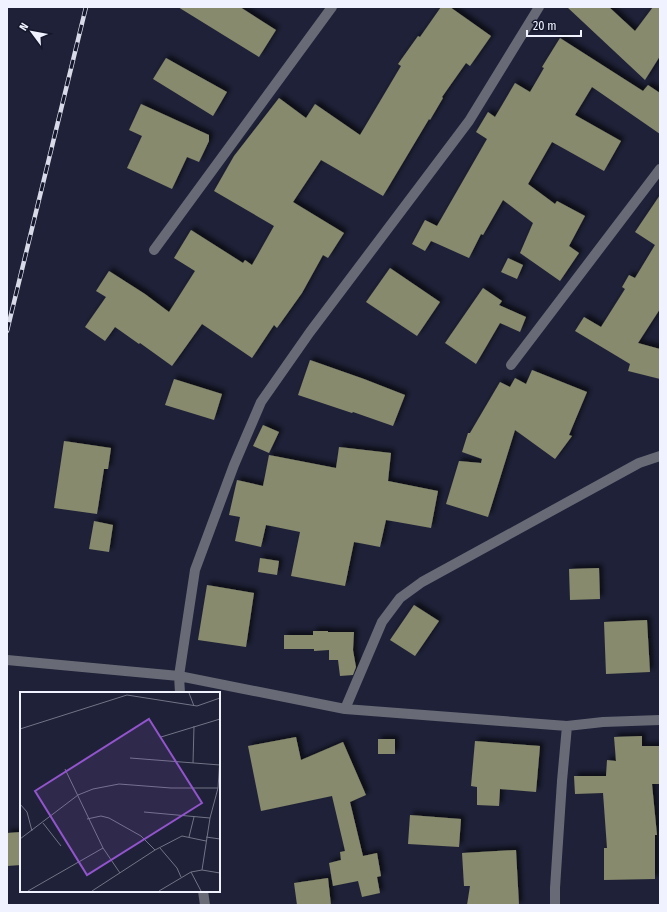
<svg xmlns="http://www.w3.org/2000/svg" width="667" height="912" viewBox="0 0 667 912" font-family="'Fira Sans Condensed',sans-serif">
<defs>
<filter id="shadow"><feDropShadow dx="3.5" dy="-3.5" stdDeviation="2" flood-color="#0009"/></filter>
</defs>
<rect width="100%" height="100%" fill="#1e2137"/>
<path fill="#878a6d" filter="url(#shadow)" d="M178 7H240L276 30 259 57Z
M441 7H450L491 36 470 66 466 63 442 97 443 98 430 120 429 119 383 196 321 160 293 202 344 233 328 258 323 255 302 293 277 328 274 325 252 358 202 324 172 366 140 343 139 344 115 327 105 341 85 327 106 297 96 291 109 271 145 294 169 312 195 271 174 258 191 230 243 263 245 260 252 265 274 226 214 191 234 156 279 98 306 118 315 104 360 135 401 66 398 64 418 36 420 37Z
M567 7H609L635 31 653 7H660V56L645 80Z
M560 38 643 91 648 85 660 93V134L592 87 575 115 621 141 604 171 552 142 528 184 555 204 557 201 585 216 569 246 579 253 560 281 520 253 533 223 503 200 483 235 481 234 469 258 431 241 425 251 412 244 425 220 437 226 487 139 476 132 488 112 495 117 515 83 530 92 544 68 542 67Z
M166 58 182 67 227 92 213 116 153 79Z
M141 104 209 135V141L199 162 187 157 172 189 127 168 142 136 129 130Z
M660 195V309L638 343 660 349V379L628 371 630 364 575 331 584 317 601 327 625 289 622 287 629 275 635 278 655 245 635 232Z
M508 258 523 265 517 279 501 272Z
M390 268 440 302 417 336 366 302Z
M483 288 502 301 499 305 526 317 520 332 500 323 476 364 445 343Z
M310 360 364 379 405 395 393 426 353 412 352 413 298 395Z
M532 370 587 392 569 435 572 436 555 459 515 430 488 517 446 504 459 461 481 463 482 459 462 452 468 433H470L500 382 510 387 515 378 526 384Z
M174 379 222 394 214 420 165 405Z
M263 425 279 432 269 453 253 446Z
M64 441 111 448 108 469H104L97 514 54 508Z
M339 447 391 453 388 481 438 491 431 528 386 520 380 547 354 542 345 586 291 576 300 532 266 525 261 547 235 541 240 517 229 515 237 480 263 486 269 455 336 468Z
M94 521 113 525 109 552 89 549Z
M260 558 279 561 277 575 258 572Z
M599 568 600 599 570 600 569 569Z
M207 585 254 593 246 647 198 640Z
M414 605 439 621 415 656 390 640Z
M647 620 650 672 606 674 604 622Z
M313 631H328V632H354L353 650 356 667 353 675 340 676 338 660H329V650L314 651V649H284V635H313Z
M642 736V746H660V784H652L657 835H655V879L604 880V848H607L603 793 575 794 574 776H606L607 760 616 761 614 737Z
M296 737 301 760 343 742 366 795 350 802 363 856 377 853 381 876 377 877 380 893 362 897 358 881 333 886 329 863 341 860 340 852 345 851 332 796 261 811 248 746Z
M378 739H395V754H378Z
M475 741 540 746 536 792 500 789 499 806 477 805V787L471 786Z
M410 815 461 819 459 847 408 844Z
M21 832V865L7 866V833Z
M516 850 519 905H467L470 886H464L462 853Z
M328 878 331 905H297L294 883Z"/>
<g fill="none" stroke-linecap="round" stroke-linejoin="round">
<path stroke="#686a76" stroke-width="10" d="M154 250 332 7
M511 365 660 169
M7 660 179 676 345 709 567 726
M180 693 179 676 195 570 234 465 261 402 310 332 469 121 539 7
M345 709 382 622 400 598 422 582 639 463 660 456
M203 891 205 905
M555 905V888L562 781 567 726 603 722 660 720"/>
<defs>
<path id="rail" d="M7 331 86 7"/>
</defs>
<use href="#rail" stroke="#d8dae8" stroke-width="4.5"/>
<use href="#rail" stroke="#15182d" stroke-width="3" stroke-dasharray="9" stroke-linecap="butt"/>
</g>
<g transform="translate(20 692)">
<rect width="200" height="200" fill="#1e2137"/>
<path fill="none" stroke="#727587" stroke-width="1" d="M169 1 174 14M0 37 107 3 177 14 200 6M141 45 200 27M110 66 200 73M173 71 174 34M45 77 83 156M0 112 7 120 12 139M124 120 190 126M67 127 81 124 89 126 121 144 135 158M23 131 41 154M169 145 174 125M186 145 200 147M0 147 58 103 73 97 99 92 151 96H198M140 156 157 176 161 185M182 178 190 126 198 96 200 66M171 180 181 199M8 199 83 156 100 181M72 199 135 158 162 144 186 149M139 199 171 180 182 178 200 181"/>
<path fill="#9254cc" fill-opacity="0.15" stroke="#9254cc" stroke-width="2" d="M129 27 182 111 67 183 15 99Z"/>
<rect width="200" height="200" fill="none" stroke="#f0f2ff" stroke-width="2"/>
</g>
<rect width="667" height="912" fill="none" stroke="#f0f2ff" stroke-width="16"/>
<g transform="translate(32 32) rotate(302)" stroke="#15182d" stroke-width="3" paint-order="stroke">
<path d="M0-3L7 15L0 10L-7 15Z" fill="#f0f2ff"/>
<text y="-6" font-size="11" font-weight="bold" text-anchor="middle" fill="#f0f2ff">N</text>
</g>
<path d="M527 30v6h54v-6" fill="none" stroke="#f0f2ff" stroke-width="2"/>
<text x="533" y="30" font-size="12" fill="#f0f2ff" stroke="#15182d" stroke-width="3" paint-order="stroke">20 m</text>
</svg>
